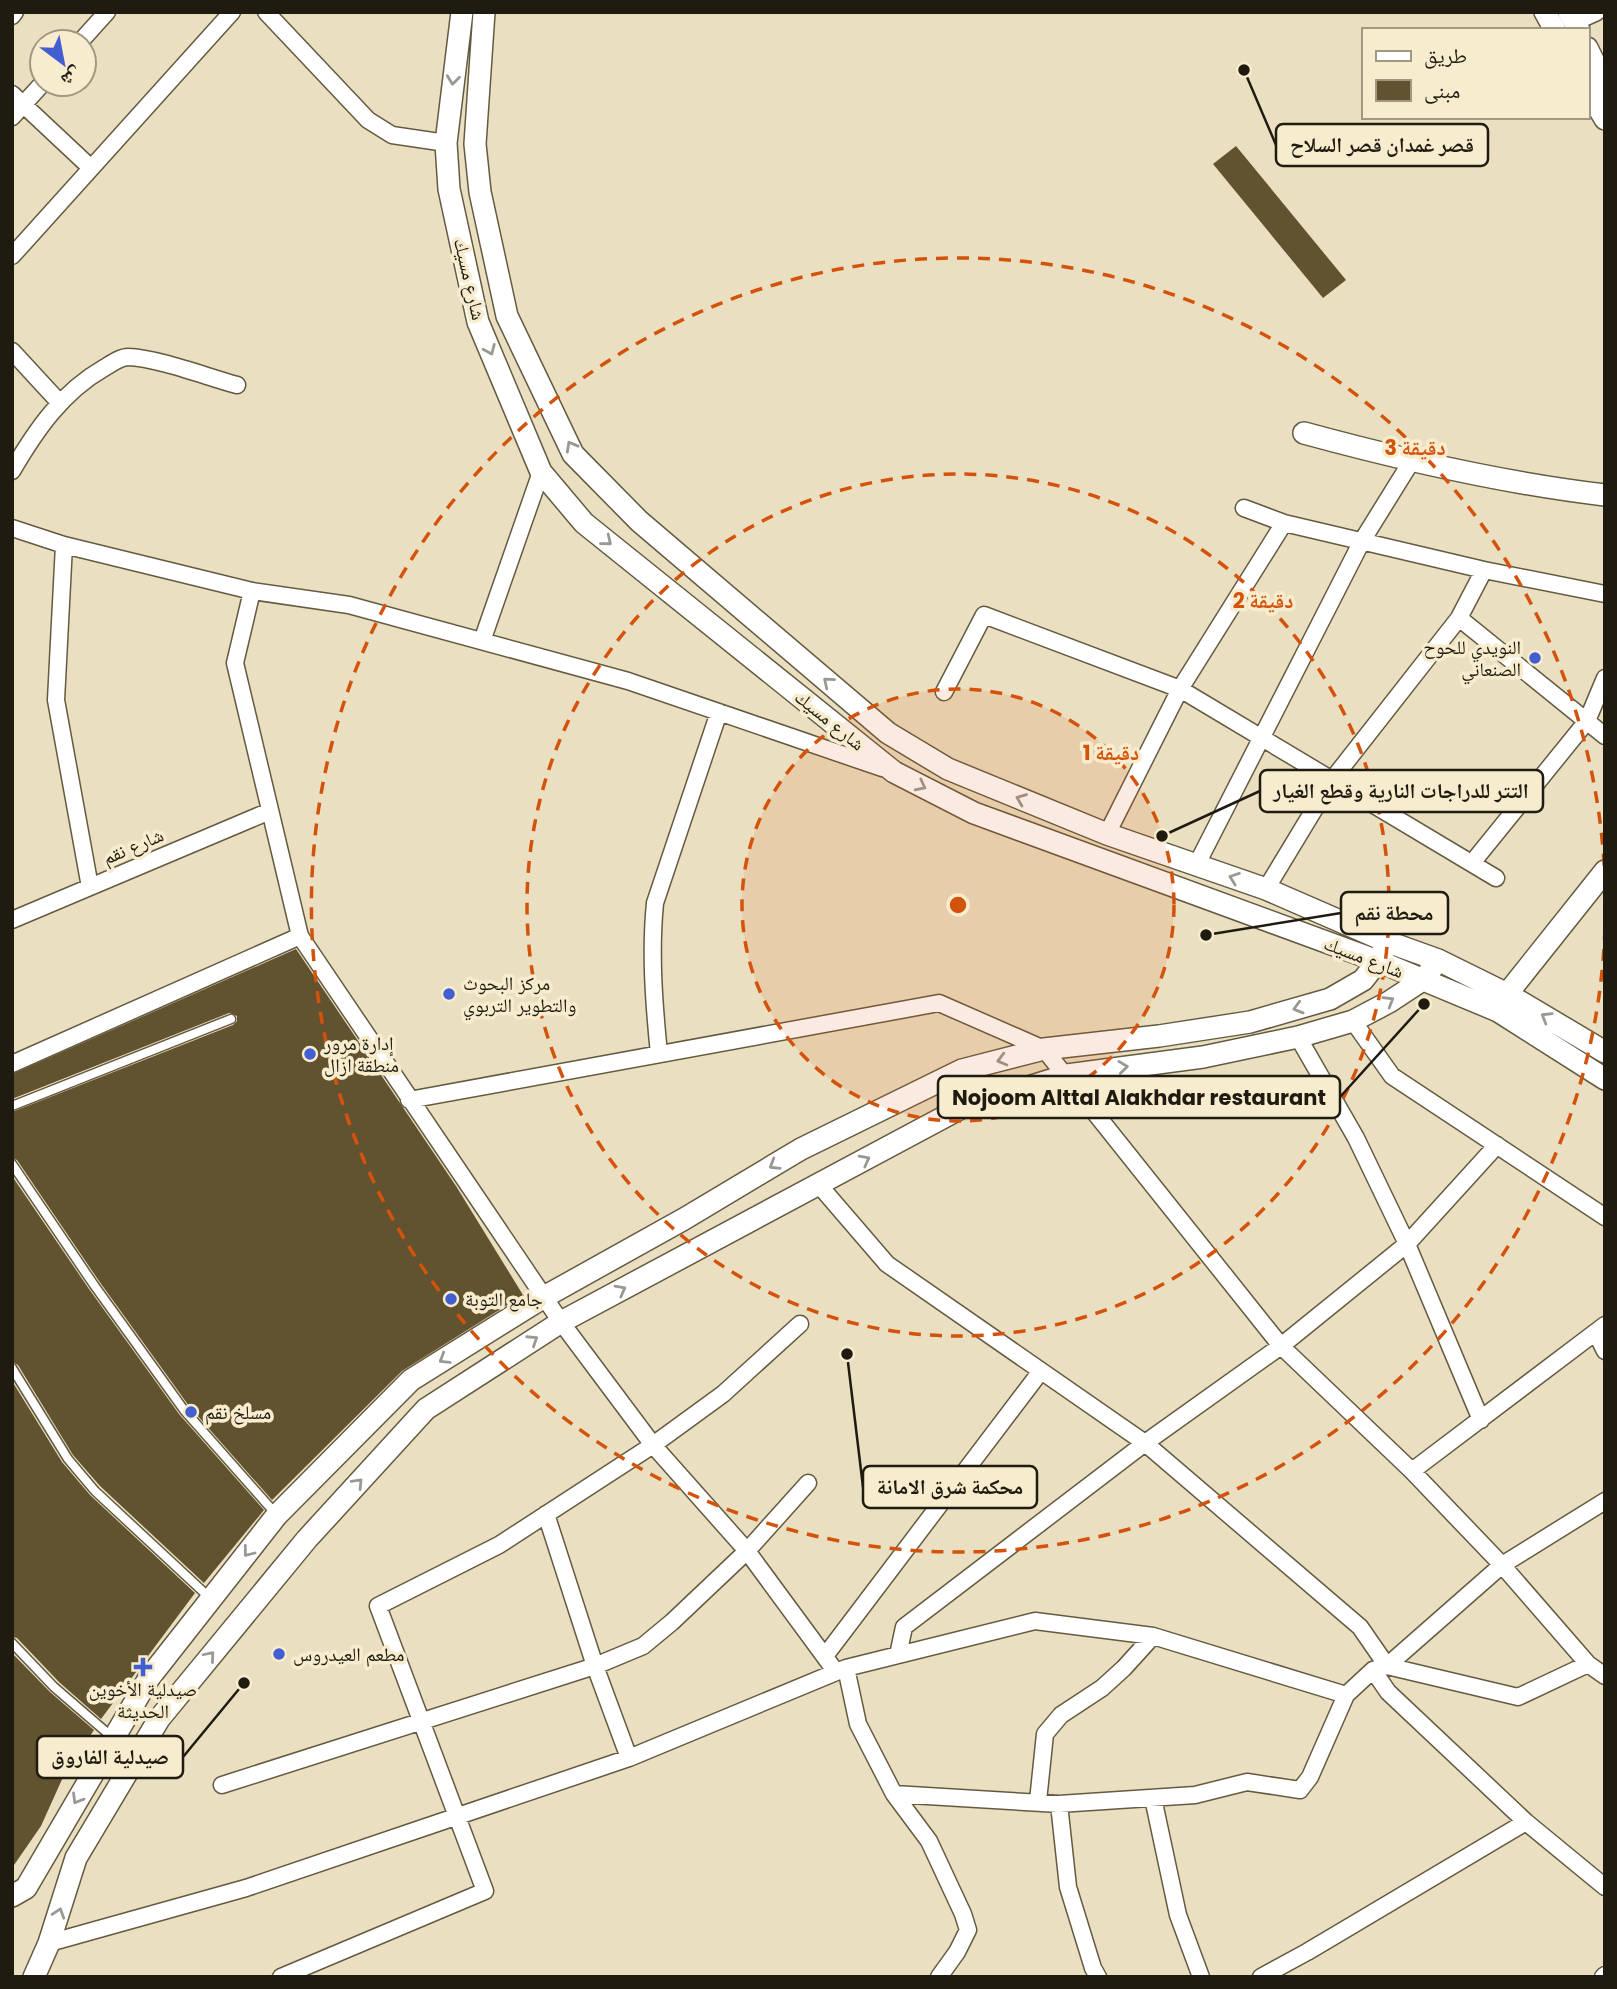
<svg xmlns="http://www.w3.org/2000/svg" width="1617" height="1989" viewBox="0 0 1617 1989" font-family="Poppins,'Noto Naskh Arabic',sans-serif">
<rect width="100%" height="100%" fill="#eadfc1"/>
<path fill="#61532f" d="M1236 146 1346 280 1323 298 1213 164Z
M296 949 456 1186 523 1295 402 1371 272 1500 189 1406 99 1281 17 1160 12 1158V1112L233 1025 237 1021V1016L229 1013 12 1099V1074Z
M12 1176 89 1289 179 1414 264 1510 204 1583 100 1486 73 1455 18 1365 12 1362Z
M12 1381 62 1462 90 1495 195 1593 101 1719 59 1682 17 1638 12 1637Z
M12 1653 50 1692 94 1730 64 1775 41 1826 12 1868Z"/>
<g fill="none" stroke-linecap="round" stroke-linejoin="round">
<defs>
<path id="service" d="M12 1106 231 1019
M12 1164 94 1285 184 1410 275 1513
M12 1368 68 1459 95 1491 210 1598
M12 1643 54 1687 112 1737"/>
<path id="minor" d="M266 12 368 120 392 135 446 143
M12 16 15 12
M1575 22 1597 12
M80 42 107 12
M12 94 91 168
M12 117 42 84
M12 256 232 12
M12 351 59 402
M12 471C36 430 62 392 104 368 111 364 120 357 128 357 158 358 207 377 237 385
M1244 508 1284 523 1484 570 1605 594
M12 528 64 545 252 591 349 605 628 681 882 768
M64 545 56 700 90 887
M252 591 235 663 300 936 561 1322 653 1445 747 1551 836 1672
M1459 618 1605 736
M482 641 541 472
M944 692 984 615 1180 689 1496 878
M1107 834 1180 689 1284 523
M1472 863 1587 721 1605 678
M1197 864 1362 541 1411 462
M1266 889 1332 780 1459 618 1484 570
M12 920 270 811
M1353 1021 1392 1076 1605 1217
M1298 1037 1356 1138 1407 1244 1481 1420
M659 1054C654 1004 650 953 655 903L719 712
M12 1064 300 936
M409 1100 939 1003 1044 1049 1281 1346 1412 1471 1502 1565 1588 1664 1605 1676
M819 1185 887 1264 1145 1443 1360 1627 1387 1666 1518 1697 1588 1664
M1596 1333 1605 1351
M1412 1471 1605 1325
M546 1514 595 1666 629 1758
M898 1655 904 1627 1145 1443 1281 1346 1407 1244 1497 1145
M825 1656 1041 1371
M846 1668 858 1724 894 1794 929 1841 963 1914 968 1930 957 1952 939 1977
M1373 1670 1388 1692 1526 1822 1605 1887
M222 1785 595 1666 643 1646 672 1622 747 1551 808 1483
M894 1794 1059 1804 1195 1795 1247 1782 1300 1790 1310 1777 1346 1695
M1153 1798 1178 1915 1201 1977
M1038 1801 1045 1734 1061 1715 1102 1688 1124 1668 1153 1636
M1059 1804 1068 1887 1093 1968 1098 1977
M49 1943 246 1888 629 1758 846 1668 1035 1621 1153 1636 1346 1695 1373 1670 1387 1666 1502 1565 1605 1501
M281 1977 485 1891 378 1606 499 1545 653 1445 723 1394 800 1324
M1261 1977 1307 1952 1526 1822
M1603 1977 1605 1975"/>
<path id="tertiary" d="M462 12 446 143 449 189 478 322 541 472 584 523 894 772 974 813 1378 961 1498 1011 1605 1079
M484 12 475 144 480 192 507 316 573 454 639 521 888 733 948 769 1107 834 1266 889 1388 942 1438 960 1507 994 1605 1052
M1545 12 1555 30
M1569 12 1579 30
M1587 48 1605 84
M1587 88 1605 119
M1304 433C1403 460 1502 483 1605 495
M1507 994 1605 871
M12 1896 26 1888 149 1678 277 1515 411 1380 544 1297 684 1219 801 1149 962 1070 1044 1049 1159 1036 1250 1022 1330 999 1363 980 1378 961 1388 942
M34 1977 49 1943 76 1858 159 1719 307 1539 426 1409 561 1322 961 1108 1067 1075 1203 1057 1298 1037 1353 1021 1389 1002 1424 979 1438 960"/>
</defs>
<use href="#service" stroke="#645a40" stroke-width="11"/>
<use href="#minor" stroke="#645a40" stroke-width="19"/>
<use href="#tertiary" stroke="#645a40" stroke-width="24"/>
<use href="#service" stroke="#fff" stroke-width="8"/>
<use href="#minor" stroke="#fff" stroke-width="16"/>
<use href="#tertiary" stroke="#fff" stroke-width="21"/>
</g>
<defs><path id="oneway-chevron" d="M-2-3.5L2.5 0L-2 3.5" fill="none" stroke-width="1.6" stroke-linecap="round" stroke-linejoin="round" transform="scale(1.75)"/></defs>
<g stroke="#9a9893">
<use href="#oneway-chevron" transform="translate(453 80) rotate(97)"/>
<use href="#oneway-chevron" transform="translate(490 350) rotate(67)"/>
<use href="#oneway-chevron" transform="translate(571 446) rotate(-119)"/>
<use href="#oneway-chevron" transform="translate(607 541) rotate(39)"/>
<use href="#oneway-chevron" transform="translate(828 682) rotate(-140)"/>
<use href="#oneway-chevron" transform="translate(921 786) rotate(27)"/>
<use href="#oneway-chevron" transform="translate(1021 799) rotate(-158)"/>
<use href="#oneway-chevron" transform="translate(1234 878) rotate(-160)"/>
<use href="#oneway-chevron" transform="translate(1389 1001) rotate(-31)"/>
<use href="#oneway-chevron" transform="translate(1298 1008) rotate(164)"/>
<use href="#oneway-chevron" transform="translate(1546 1017) rotate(-149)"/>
<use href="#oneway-chevron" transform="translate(1002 1060) rotate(165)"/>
<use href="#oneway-chevron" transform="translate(1123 1067) rotate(-7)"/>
<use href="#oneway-chevron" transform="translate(865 1160) rotate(-28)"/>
<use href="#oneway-chevron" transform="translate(774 1165) rotate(149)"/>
<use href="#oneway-chevron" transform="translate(621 1290) rotate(-28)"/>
<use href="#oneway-chevron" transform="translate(533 1340) rotate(-33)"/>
<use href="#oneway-chevron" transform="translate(444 1359) rotate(148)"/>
<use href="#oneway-chevron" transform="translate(358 1483) rotate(-47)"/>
<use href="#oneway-chevron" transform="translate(248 1552) rotate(128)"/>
<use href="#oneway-chevron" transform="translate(210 1656) rotate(-50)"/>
<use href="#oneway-chevron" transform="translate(77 1799) rotate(121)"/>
<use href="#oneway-chevron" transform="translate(59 1913) rotate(-72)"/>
</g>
<circle cx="958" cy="905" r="216" fill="#d4530c" fill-opacity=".12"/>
<g fill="none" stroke="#d4530c" stroke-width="3.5" stroke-dasharray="12 9">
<circle cx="958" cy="905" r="216"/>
<circle cx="958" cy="905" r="431"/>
<path d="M1605 928A647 647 0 1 1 1605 882"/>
</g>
<g fill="#435ed1" stroke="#f7ecce" stroke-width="2.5">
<circle cx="1535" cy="658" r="7"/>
<circle cx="449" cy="994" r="7"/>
<circle cx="310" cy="1054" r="7"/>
<circle cx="451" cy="1299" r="7"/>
<circle cx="191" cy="1412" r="7"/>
<circle cx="279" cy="1654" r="7"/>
<path d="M139.5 1656.5h7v7h7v7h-7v7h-7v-7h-7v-7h7z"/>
</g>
<g text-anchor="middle" stroke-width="7" stroke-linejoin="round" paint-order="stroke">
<g font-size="19" fill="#1f1b10" stroke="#f7ecce">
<text transform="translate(470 279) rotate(77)" y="7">شارع مسيك</text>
<text transform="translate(830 720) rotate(39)" y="7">شارع مسيك</text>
<text transform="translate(133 846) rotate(-23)" y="7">شارع نقم</text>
<text transform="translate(1364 957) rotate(21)" y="7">شارع مسيك</text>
</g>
<g font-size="19" fill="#1f1b10" stroke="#f7ecce" text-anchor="start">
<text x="1521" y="654" text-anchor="end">النويدي للحوح<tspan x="1521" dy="22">الصنعاني</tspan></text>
<text x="463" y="990">مركز البحوث<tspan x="463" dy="22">والتطوير التربوي</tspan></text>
<text x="324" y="1050">إدارة مرور<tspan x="324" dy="22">منطقة ازال</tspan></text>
<text x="465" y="1306">جامع التوبة</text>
<text x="205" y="1419">مسلخ نقم</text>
<text x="293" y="1661">مطعم العيدروس</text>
<text x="143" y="1696" text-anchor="middle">صيدلية الأخوين<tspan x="143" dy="22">الحديثة</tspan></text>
</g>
</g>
<circle cx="958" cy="905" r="10" fill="#d4530c" stroke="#f7ecce" stroke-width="3.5"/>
<g font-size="21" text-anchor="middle" font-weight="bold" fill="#d4530c" stroke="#f7ecce" stroke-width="7" stroke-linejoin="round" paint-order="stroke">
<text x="1415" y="455">3 دقيقة</text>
<text x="1263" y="608">2 دقيقة</text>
<text x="1111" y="760">1 دقيقة</text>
</g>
<path fill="none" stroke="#1f1b10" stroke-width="2.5" d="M1244 70L1276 145M1162 836L1260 791M1206 935L1341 913M1424 1004L1340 1097M847 1354L863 1487M244 1683L183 1757"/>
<g fill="#1f1b10" stroke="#f7ecce" stroke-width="2.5">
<circle cx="1244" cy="70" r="7"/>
<circle cx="1162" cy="836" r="7"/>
<circle cx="1206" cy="935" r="7"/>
<circle cx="1424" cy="1004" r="7"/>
<circle cx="847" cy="1354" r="7"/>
<circle cx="244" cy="1683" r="7"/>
</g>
<g fill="#f7ecce" stroke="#1f1b10" stroke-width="2.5">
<rect x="1276" y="124" width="212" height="42" rx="7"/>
<rect x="1260" y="770" width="283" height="42" rx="7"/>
<rect x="1341" y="892" width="107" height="42" rx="7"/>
<rect x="938" y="1076" width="402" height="42" rx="7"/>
<rect x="863" y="1466" width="174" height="42" rx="7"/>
<rect x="37" y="1736" width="146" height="42" rx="7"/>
</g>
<g font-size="21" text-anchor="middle" font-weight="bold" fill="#1f1b10">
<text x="1382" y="152">قصر غمدان قصر السلاح</text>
<text x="1401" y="798">التتر للدراجات النارية وقطع الغيار</text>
<text x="1394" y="920">محطة نقم</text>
<text x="1139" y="1105">Nojoom Alttal Alakhdar restaurant</text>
<text x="950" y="1494">محكمة شرق الامانة</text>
<text x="110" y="1764">صيدلية الفاروق</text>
</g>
<rect width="1617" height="1989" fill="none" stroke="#1f1b10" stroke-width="28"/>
<rect x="1362" y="28" width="228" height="91" fill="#f7ecce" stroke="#a19882" stroke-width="2"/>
<rect x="1376" y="51" width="35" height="10" fill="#ffffff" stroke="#a19882" stroke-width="2"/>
<text x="1424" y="63" font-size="21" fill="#1f1b10">طريق</text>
<rect x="1376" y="80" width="35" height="21" fill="#61532f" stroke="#a19882" stroke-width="2"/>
<text x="1424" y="98" font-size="21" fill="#1f1b10">مبنى</text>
<g transform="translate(63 63) rotate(148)"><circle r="33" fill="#f7ecce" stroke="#a19882" stroke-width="2"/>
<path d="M0-5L12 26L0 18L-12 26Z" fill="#435ed1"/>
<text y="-10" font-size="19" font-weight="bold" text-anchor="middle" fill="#1f1b10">ش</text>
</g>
</svg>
